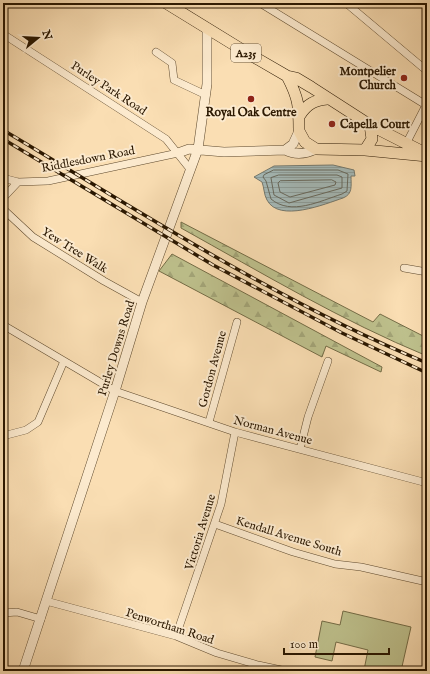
<svg xmlns="http://www.w3.org/2000/svg" width="430" height="674" viewBox="0 0 430 674" font-family="'IM FELL English',serif">
<defs>
<pattern id="forest-firs" width="22" height="20" patternUnits="userSpaceOnUse"><rect width="22" height="20" fill="#bec18d"/><path d="M5 1l3.5 6h-7zM16 11l3.5 6h-7z" fill="#a3a578"/></pattern>
<pattern id="water-rules" width="6" height="5" patternUnits="userSpaceOnUse"><rect width="6" height="5" fill="#a4b9b8"/><path d="M0 2.5h6" fill="none" stroke="#8d9e9c"/></pattern>
</defs>
<rect width="100%" height="100%" fill="#fadeb3"/>
<filter id="stains"><feTurbulence type="fractalNoise" baseFrequency=".005" numOctaves="4"/><feColorMatrix values="0 0 0 0 .2 0 0 0 0 .09 0 0 0 0 .02 0 0 0 .5 -.17"/></filter>
<radialGradient id="worn" r=".72"><stop offset=".6" stop-color="#630" stop-opacity="0"/><stop offset="1" stop-color="#630" stop-opacity=".3"/></radialGradient>
<path fill="url(#forest-firs)" stroke="#746c46" d="M181 222 373 322 380 314 427 338V356C342 321 262 273 181 228Z
M172 254 382 367 381 372 326 346 322 357 159 271Z"/>
<path fill="#bec18d" stroke="#746c46" d="M343 611 411 627 401 671 364 670 368 650 336 642 332 661 315 657 322 621 340 625Z"/>
<path fill="url(#water-rules)" stroke="#73786e" d="M333 165 354 170 355 176H351C351 186 353 194 343 198 325 204 279 223 267 200 264 195 264 187 262 182L254 177 274 166Z"/>
<g fill="none" stroke-linecap="round" stroke-linejoin="round">
<path stroke="#67685c" stroke-width="1" d="M274 170H338L348 174 347 191 342 194C320 201 291 216 271 199L266 181 263 177 264 175Z
M279 175H337L342 177V188L289 203 274 195 271 178Z
M332 180 336 182 335 185 290 197 280 192 278 183 280 181Z"/>
<defs>
<path id="minor" d="M260 3 426 105
M346 3 427 71
M3 34 166 139 190 169
M156 52 172 63 174 80 206 95
M406 144 427 103
M3 178 18 182 48 181 178 153
M3 198 18 182
M3 209 33 237 104 281 142 302
M404 268 427 272
M3 325 115 391 235 432 427 483
M209 422 237 322
M3 436 26 430 38 422 64 361
M300 449 308 417 328 361
M215 524 293 552 335 564 361 567 427 582
M46 601 176 636 217 653 258 665 286 671
M3 613 17 612 41 619
M176 636 221 504 235 432"/>
<path id="tertiary" d="M285 150 293 144 299 131
M178 153 189 149 224 152 285 150C295 155 306 154 316 149
M23 671 115 391 142 302 198 149 207 84V28"/>
<path id="primary" d="M166 3 249 54 287 76 296 78 311 87 370 125 427 154
M287 76C299 99 299 106 299 131L305 142 316 149 365 150 427 156
M300 115C307 104 315 100 327 99
M365 150 372 139 370 125"/>
</defs>
<use href="#minor" stroke="#5e492d" stroke-width="8"/>
<use href="#tertiary" stroke="#5e492d" stroke-width="10"/>
<use href="#primary" stroke="#2a1700" stroke-width="12"/>
<use href="#minor" stroke="#fceace" stroke-width="7"/>
<use href="#tertiary" stroke="#fceace" stroke-width="9"/>
<use href="#primary" stroke="#fadeb3" stroke-width="11"/>
<defs>
<path id="rail" d="M3 130C141 212 277 301 427 363
M3 139 213 265 342 333 427 373"/>
</defs>
<use href="#rail" stroke="#2a1700" stroke-width="3.5"/>
<use href="#rail" stroke="#fceace" stroke-width="2" stroke-dasharray="6" stroke-linecap="butt"/>
</g>
<g fill="#8f2418" stroke="#fceace" stroke-width="1.5">
<circle cx="404" cy="78" r="4"/>
<circle cx="251" cy="99" r="4"/>
<circle cx="332" cy="124" r="4"/>
</g>
<g text-anchor="middle" stroke-width="4" stroke-linejoin="round" paint-order="stroke">
<rect fill="#fceace" stroke="#69563e" stroke-width="1" x="231" y="44" width="30" height="18" rx="3"/>
<g font-size="11" font-weight="bold" fill="#2a1700">
<text x="246" y="57">A235</text>
</g>
<g font-size="12" font-weight="bold" fill="#2a1700" stroke="#fceace" text-anchor="end">
<text x="396" y="75">Montpelier<tspan x="396" dy="14">Church</tspan></text>
<text x="251" y="116" text-anchor="middle">Royal Oak Centre</text>
<text x="340" y="128" text-anchor="start">Capella Court</text>
</g>
<g font-size="12" fill="#2a1700" stroke="#fceace">
<text transform="translate(109 88) rotate(33)" y="4">Purley Park Road</text>
<text transform="translate(88 159) rotate(-11)" y="4">Riddlesdown Road</text>
<text transform="translate(75 250) rotate(32)" y="4">Yew Tree Walk</text>
<text transform="translate(116 348) rotate(-73)" y="4">Purley Downs Road</text>
<text transform="translate(212 369) rotate(-75)" y="4">Gordon Avenue</text>
<text transform="translate(273 430) rotate(15)" y="4">Norman Avenue</text>
<text transform="translate(200 532) rotate(-73)" y="4">Victoria Avenue</text>
<text transform="translate(289 536) rotate(17)" y="4">Kendall Avenue South</text>
<text transform="translate(170 626) rotate(18)" y="4">Penwortham Road</text>
</g>
</g>
<rect width="430" height="674" fill="none" stroke="#fadeb3" stroke-width="16"/>
<rect x="4" y="4" width="422" height="666" fill="none" stroke="#2a1700" stroke-width="2"/>
<rect x="8" y="8" width="414" height="658" fill="none" stroke="#2a1700"/>
<g transform="translate(38 38) rotate(72)" stroke="#fceace" stroke-width="3" paint-order="stroke">
<path d="M0-3L7 15L0 10L-7 15Z" fill="#2a1700"/>
<text y="-6" font-size="11" font-weight="bold" text-anchor="middle" fill="#2a1700">N</text>
</g>
<path d="M284 648v6h105v-6" fill="none" stroke="#2a1700" stroke-width="2"/>
<text x="290" y="648" font-size="12" fill="#2a1700" stroke="#fceace" stroke-width="3" paint-order="stroke">100 m</text>
<rect width="100%" height="100%" filter="url(#stains)"/>
<rect width="100%" height="100%" fill="url(#worn)"/>
</svg>
